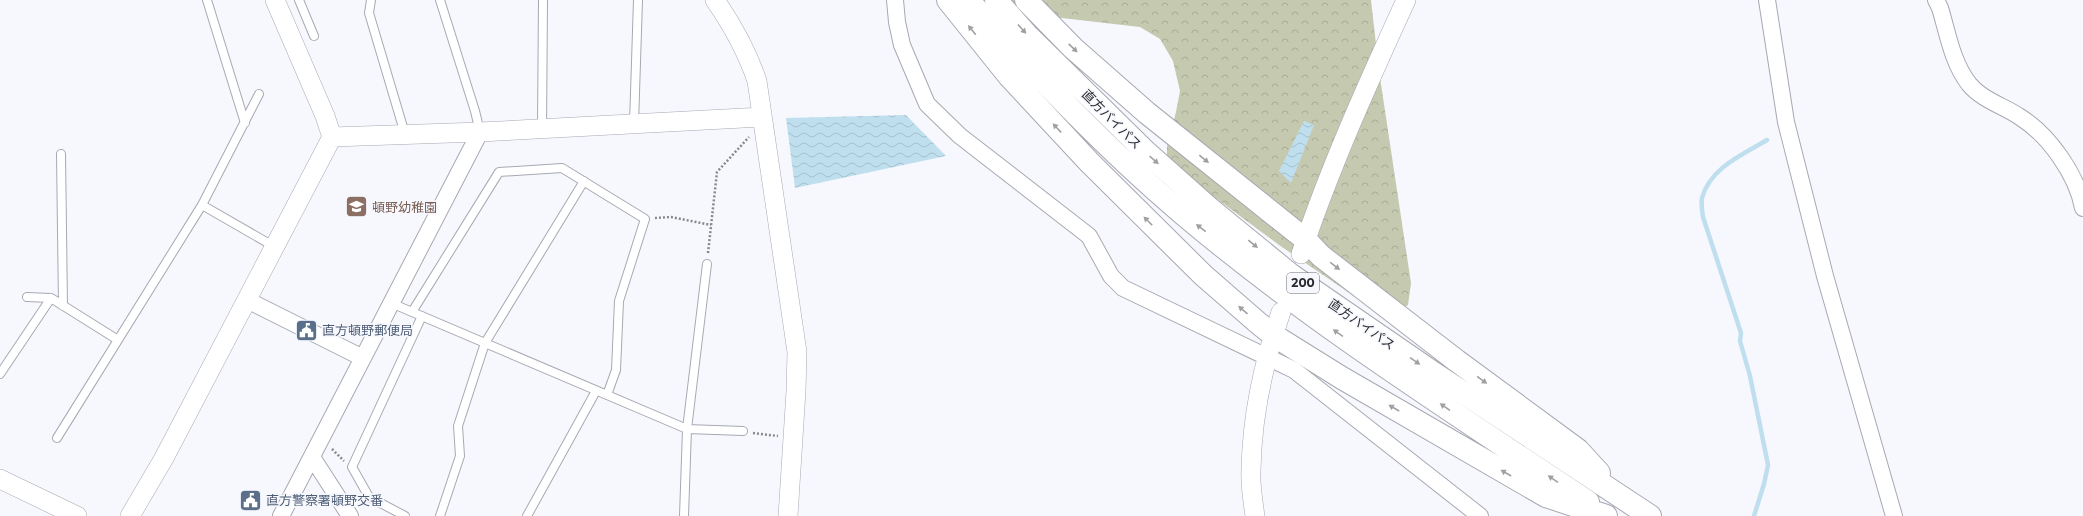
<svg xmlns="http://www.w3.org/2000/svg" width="2083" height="516" viewBox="0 0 2083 516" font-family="Montserrat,'Noto Sans JP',sans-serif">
<defs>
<pattern id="forest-crowns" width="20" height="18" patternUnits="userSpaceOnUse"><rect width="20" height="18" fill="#c4c9af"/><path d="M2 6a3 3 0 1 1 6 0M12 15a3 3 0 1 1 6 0" fill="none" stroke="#a9ad97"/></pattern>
<pattern id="water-waves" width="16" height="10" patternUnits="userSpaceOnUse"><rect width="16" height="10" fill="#bfdfef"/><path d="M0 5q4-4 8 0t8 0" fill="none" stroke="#a4c0cd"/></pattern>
</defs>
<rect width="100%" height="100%" fill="#f7f8fe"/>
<path fill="url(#forest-crowns)" d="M989 0H1371L1379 71 1411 283 1408 305 1401 309 1367 305 1279 245 1171 165 1167 157V147L1176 112 1180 91 1173 61 1160 39 1140 27 1062 18H1035L1014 12Z"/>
<path fill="url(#water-waves)" d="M906 115 946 156 795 188 786 118Z
M1304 121 1314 125 1291 183 1279 171Z"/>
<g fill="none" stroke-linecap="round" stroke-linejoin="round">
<path stroke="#bfdfef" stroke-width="4.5" d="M1754 516 1764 484 1768 465 1750 376 1740 341 1741 333 1703 217C1702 211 1701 204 1702 198 1710 168 1742 155 1767 140"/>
<defs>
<path id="service" d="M207 0 245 123
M299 0 314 36
M371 0 369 13 405 134
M440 0 475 111 480 132
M634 124 638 0
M542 128 543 0
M61 154 63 306
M202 205 275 247
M27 297 51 298 118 340
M391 303 687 429 743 431
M412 312 499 172 562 168 645 219 619 301 616 370 607 395
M0 374 51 298
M57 438 202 205 259 94
M405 516 369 497 352 467 422 316
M440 516 460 456 458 426 485 343 584 181
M527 516 596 391
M684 516 687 429 707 264"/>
<path id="minor" d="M895 0 897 22 902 45 927 104 960 136 1089 236 1111 276 1123 288 1294 370 1480 516
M1767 0 1786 122 1825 276 1894 516
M1936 0 1940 8C1948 34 1952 62 1969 84 1982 100 2004 106 2020 117 2049 135 2077 175 2083 208
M247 300 363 358
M312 457 350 516
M281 516 480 132"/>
<path id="tertiary" d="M715 0C733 26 747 51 757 81L797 352 796 391 788 516
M332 137 480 132 762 117
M1301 254C1330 167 1368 83 1406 0
M0 479 77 516
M130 516 164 458 332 137 325 116 275 0
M1255 516C1253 501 1250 485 1251 470 1252 416 1263 364 1281 312"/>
<path id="trunk" d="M948 0 1009 76 1090 163 1203 275 1257 322 1273 335 1342 378 1546 496 1606 516
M968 0C1036 74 1105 148 1182 213 1308 320 1450 410 1588 502
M996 0 1027 35 1146 152 1209 208 1291 275 1432 372 1650 516
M1026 0 1073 48 1147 113 1306 240 1321 256 1457 361 1578 450 1599 473"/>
</defs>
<use href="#service" stroke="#a7a9b2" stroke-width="10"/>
<use href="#minor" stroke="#a7a9b2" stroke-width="18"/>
<use href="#tertiary" stroke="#a7a9b2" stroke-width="20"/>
<use href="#trunk" stroke="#a7a9b2" stroke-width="24"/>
<path stroke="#88898d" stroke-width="2.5" stroke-dasharray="2 2" stroke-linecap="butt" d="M655 218 671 217 711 225
M708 253 717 172 749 137
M753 433 778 436
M332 449 344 461"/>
<use href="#service" stroke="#fff" stroke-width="8"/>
<use href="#minor" stroke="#fff" stroke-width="16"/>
<use href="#tertiary" stroke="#fff" stroke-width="19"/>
<use href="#trunk" stroke="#fff" stroke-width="22"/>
</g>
<defs><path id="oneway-solid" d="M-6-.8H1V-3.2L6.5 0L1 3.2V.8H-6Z"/></defs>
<g fill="#9fa0a1">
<use href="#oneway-solid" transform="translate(1022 29) rotate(48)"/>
<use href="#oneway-solid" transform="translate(972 30) rotate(-129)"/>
<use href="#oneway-solid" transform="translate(1073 48) rotate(44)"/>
<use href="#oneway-solid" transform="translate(1057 128) rotate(-133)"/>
<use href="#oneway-solid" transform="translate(1204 159) rotate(39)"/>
<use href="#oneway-solid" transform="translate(1154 160) rotate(42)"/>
<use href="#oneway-solid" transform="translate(1148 221) rotate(-135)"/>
<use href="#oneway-solid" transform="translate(1201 228) rotate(-142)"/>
<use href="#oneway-solid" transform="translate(1253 244) rotate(39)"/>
<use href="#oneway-solid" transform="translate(1335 266) rotate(37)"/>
<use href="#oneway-solid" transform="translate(1243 310) rotate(-139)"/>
<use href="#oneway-solid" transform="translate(1338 333) rotate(-145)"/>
<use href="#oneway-solid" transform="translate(1415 361) rotate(35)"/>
<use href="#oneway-solid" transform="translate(1482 380) rotate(36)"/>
<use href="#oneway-solid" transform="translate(1445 407) rotate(-146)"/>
<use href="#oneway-solid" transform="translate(1394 408) rotate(-150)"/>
<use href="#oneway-solid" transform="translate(1506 473) rotate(-150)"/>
<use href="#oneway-solid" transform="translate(1553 479) rotate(-146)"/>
</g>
<defs>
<symbol id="school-square" viewBox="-11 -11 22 22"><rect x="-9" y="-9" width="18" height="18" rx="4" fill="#8d6e63" stroke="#f7f8fe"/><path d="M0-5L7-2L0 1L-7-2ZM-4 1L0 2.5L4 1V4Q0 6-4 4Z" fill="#fff"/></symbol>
<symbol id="civic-square" viewBox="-11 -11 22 22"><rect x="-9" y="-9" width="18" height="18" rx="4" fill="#5c6f8a" stroke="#f7f8fe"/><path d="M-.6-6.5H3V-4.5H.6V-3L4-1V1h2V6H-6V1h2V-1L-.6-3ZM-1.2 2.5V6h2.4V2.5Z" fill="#fff"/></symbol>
</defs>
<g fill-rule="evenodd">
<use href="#school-square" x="344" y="194" width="25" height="25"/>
<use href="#civic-square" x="294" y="318" width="25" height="25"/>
<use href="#civic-square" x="238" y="488" width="25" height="25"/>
</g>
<g text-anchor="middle" stroke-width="3.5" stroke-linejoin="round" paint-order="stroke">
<rect fill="#f7f8fe" stroke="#68686c" stroke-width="1" x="1287" y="273" width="32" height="20" rx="3"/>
<g font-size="12" font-weight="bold" fill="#2a2b2e">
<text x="1303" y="287">200</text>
</g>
<g font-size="13" fill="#2a2b2e" stroke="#f7f8fe">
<text transform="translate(1112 119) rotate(45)" y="5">直方バイパス</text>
<text transform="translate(1362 324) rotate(35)" y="5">直方バイパス</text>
</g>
<g font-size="13" fill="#785e54" stroke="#f7f8fe" text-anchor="start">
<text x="372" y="212">頓野幼稚園</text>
</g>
<g font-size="13" fill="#4e5e75" stroke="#f7f8fe" text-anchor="start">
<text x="322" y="335">直方頓野郵便局</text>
<text x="266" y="505">直方警察署頓野交番</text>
</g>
</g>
</svg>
